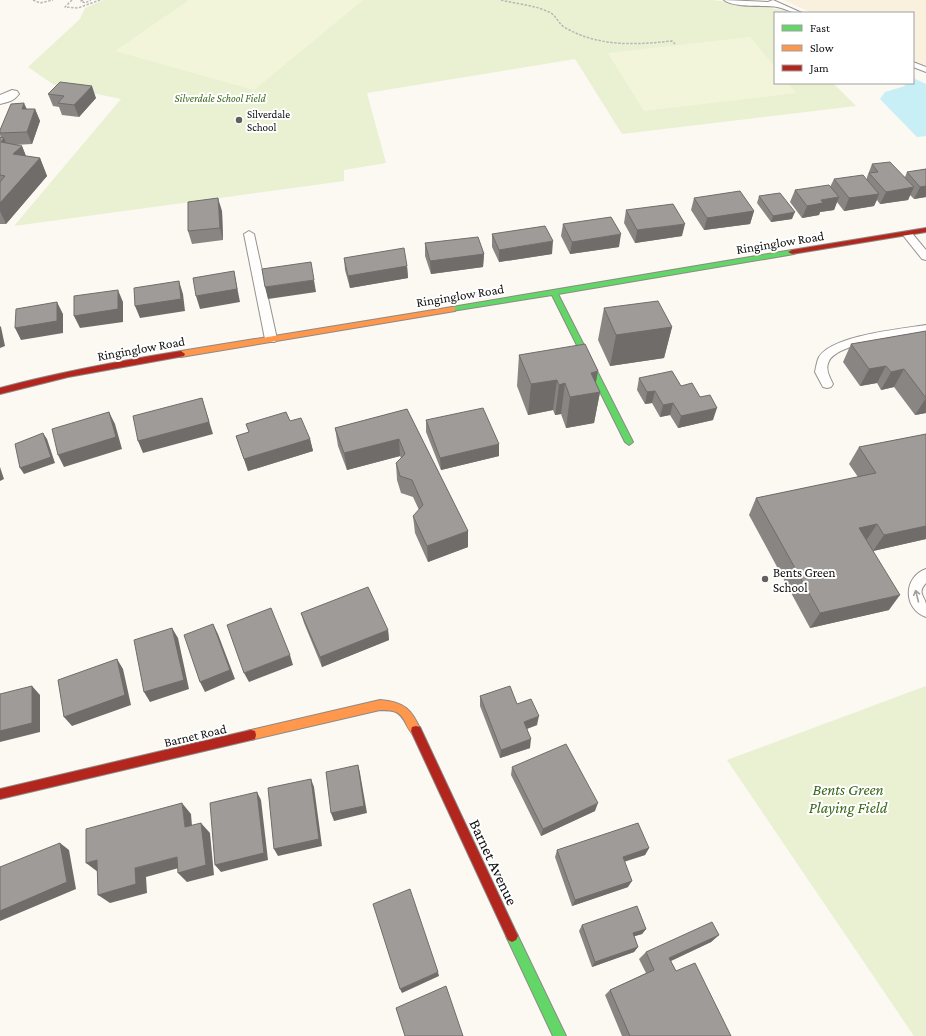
<svg xmlns="http://www.w3.org/2000/svg" width="926" height="1036" viewBox="0 0 926 1036" font-family="'Crimson Pro',serif">
<rect width="100%" height="100%" fill="#fcf8f2"/>
<path fill="#f9f1de" d="M784 0H926V67L913 61V13H812Z"/>
<path fill="#eaf1d2" d="M103 0H713L784 10 791 13H775V83H833L856 106 622 134 575 59 367 93 386 163 344 170V181L14 226 121 99 54 85 28 67 80 19 85 8Z
M926 686V1036H914L727 760Z"/>
<path fill="#f3f5db" d="M189 0H363L254 90 115 51Z
M750 37 775 67V83H788L796 93 644 111 608 53Z"/>
<path fill="#c8eff6" d="M913 78 926 84V136L917 137 880 99 885 92 905 86 904 83H913Z"/>
<g fill="none" stroke-linecap="round" stroke-linejoin="round">
<defs>
<path id="lane" d="M724 0 768 2 773 0 802 13C790 13 787 9 777 7 765 5 734 8 724 0Z
M913 62 926 67V72L913 67Z
M249 231 254 234 277 339 275 342H267L265 339 244 234Z
M907 231 911 232 926 250V260L922 259 902 234Z
M926 325V333C905 336 839 342 829 361 825 369 829 376 833 384L831 387 827 388 823 387 815 372C816 367 817 361 819 357 833 335 901 329 926 325Z
M926 569V583C917 593 924 595 926 604 926 608 926 613 926 617 903 609 903 577 926 569Z"/>
<path id="street" d="M12 90 17 91 19 94C14 101 8 102 0 104V95Z"/>
<path id="fast" d="M792 250 796 252 794 254 558 294 633 442 629 445 625 442 552 295 452 311 448 309 452 307Z
M512 930 516 932 566 1036H553L506 936 508 932Z"/>
<path id="slow" d="M452 307H455V311L181 357 177 354 181 351Z
M380 700C404 702 412 709 421 731L420 735 416 736C406 732 407 717 396 712 391 710 385 710 380 710L251 740 247 739 246 735 247 731 251 730Z"/>
<path id="jam" d="M926 228V232L792 254 788 252 792 250Z
M181 351 185 354 184 356 68 377 0 394V388C60 372 120 361 181 351Z
M416 726 420 727 516 932 518 936 516 940 512 942 508 940 411 731 412 727Z
M251 730 255 731 256 735 255 739 251 740 0 799V789Z"/>
</defs>
<use href="#lane" stroke="#959391" stroke-width="2"/>
<use href="#street" stroke="#959391" stroke-width="2"/>
<use href="#fast" stroke="#8c8a87" stroke-width="2"/>
<use href="#slow" stroke="#8c8a87" stroke-width="2"/>
<use href="#jam" stroke="#8c8a87" stroke-width="2"/>
<path stroke="#b8b7b6" stroke-width="1.5" stroke-dasharray="2.5 1.5" stroke-linecap="butt" d="M33 0 40 3 53 0
M72 0 65 7 78 8 100 0
M83 0 81 1 85 3 91 0
M501 0C517 4 534 5 549 12 556 15 558 23 564 27 598 47 634 45 672 41L675 44"/>
<use href="#lane" fill="#fffefd" fill-rule="evenodd"/>
<use href="#street" fill="#fffefd" fill-rule="evenodd"/>
<use href="#fast" fill="#63d668" fill-rule="evenodd"/>
<use href="#slow" fill="#ff974d" fill-rule="evenodd"/>
<use href="#jam" fill="#b3261e" fill-rule="evenodd"/>
</g>
<path fill="#898583" d="M48 94 96 98 79 117 62 115 59 107 53 106Z
M27 109H35L40 121 32 144 15 145 22 146 26 156 40 158 47 176 6 224H0V137H1L0 135V130Z
M872 164 905 177 907 172 926 169V197L914 199 910 195 908 200 880 204 877 200 874 206 844 211 837 202 834 210 820 212 819 215 802 218 790 202 795 190 830 187 834 179H867V177Z
M759 196 792 219 771 222 757 203Z
M694 198 754 211 750 224 704 230 691 210Z
M626 210 682 236 635 243 624 223Z
M222 211 223 240 192 244 188 231Z
M563 224 619 247 570 254 561 236Z
M492 234 552 254 499 262 492 247Z
M425 243 484 254 483 267 431 274 425 256Z
M344 258 407 266 408 278 350 288 345 270Z
M604 308 672 327 664 358 610 366 598 340Z
M926 331V413L915 415 894 387 881 390 877 383 860 386 843 362 851 344Z
M519 355 596 383 600 392 594 423 566 428 561 414 555 415 553 410 528 415 517 386Z
M639 378 681 386 713 420 678 428 670 415 660 417 652 403 645 404 637 390Z
M407 409 468 531V547L428 562 415 533 413 516 419 510 413 497 401 493 397 480 396 463 401 458 400 456 347 470 338 446 335 428Z
M426 420 499 456 441 470 426 432Z
M290 421 310 439 313 451 248 471 236 436 249 432 246 424Z
M926 434V539L873 551 889 610 810 628 749 515 756 498 858 477 849 464 859 447Z
M301 613 388 630 389 640 322 667 304 623Z
M480 696 517 704 537 725 527 729 530 748 500 758 480 706Z
M512 767 595 811 541 836 511 775Z
M649 848 645 855 624 862 628 887 572 906 555 857 557 850Z
M582 925 646 929 642 934 634 936 638 947 634 952 592 967 579 931Z
M719 935 711 942 671 961 676 971 731 1036H622L605 995 610 990 646 973 639 959 646 952Z"/>
<path fill="#6f6c6a" d="M92 86 96 98 79 117 74 105Z
M24 103 30 116 22 109Z
M35 109 40 121 32 144 27 132Z
M4 138 12 156 1 142Z
M22 146 29 164 13 154Z
M40 158 47 176 6 224 0 211V203Z
M926 186V197L914 199 920 187Z
M914 187 908 200 880 204 886 192Z
M879 194 874 206 844 211 849 198Z
M839 197 834 210 820 212 819 215 802 218 807 206 821 200Z
M218 198 222 211 223 240 220 228Z
M754 211 750 224 704 230 707 218Z
M795 212 792 219 771 222 773 216Z
M685 224 682 236 635 243 637 230Z
M621 234 619 247 570 254 572 242Z
M553 241 552 254 499 262V250Z
M484 254 483 267 431 274 430 261Z
M407 266 408 278 350 288 348 276Z
M234 271 240 302 200 309 196 296Z
M314 280 316 292 268 299 265 287Z
M179 281 183 294 185 311 140 318 135 306Z
M118 290 123 302V322L80 328 74 316Z
M57 302 63 314V333L21 340 15 328Z
M0 326 1 327 5 346 0 348Z
M672 327 664 358 610 366 616 335Z
M886 366 877 383 860 386 869 369Z
M904 369 894 387 881 390 891 372Z
M598 371 594 393 600 392 594 423 566 428 570 397 591 373Z
M557 380 553 410 528 415 531 384Z
M565 383 561 414 555 415 559 385Z
M655 391 652 403 645 404 647 392Z
M202 398 213 434 143 453 138 441Z
M926 398V413L915 415Z
M673 403 670 415 660 417 663 405Z
M717 408 713 420 678 428 681 416Z
M109 412 115 424 122 449 64 467 58 455Z
M43 433 47 439 55 463 24 474 20 468Z
M310 439 313 451 248 471 244 459Z
M399 439 400 456 347 470 344 453Z
M499 444V456L441 470 440 458Z
M0 467 4 479 0 481Z
M877 524 866 541 859 528Z
M926 526V539L873 551 884 535Z
M468 531V547L428 562 427 546Z
M900 595 889 610 810 628 820 613Z
M213 624 218 634 235 679 205 692 200 682Z
M172 628 178 638 189 689 150 702 144 692Z
M388 630 389 640 322 667 320 657Z
M290 655 293 665 249 682 244 673Z
M117 659 123 669 131 705 72 726 64 717Z
M32 686 40 695V732L0 742V731Z
M539 716 537 725 523 730 524 722Z
M531 739 530 748 500 758 501 750Z
M358 765 360 773 367 813 334 821 331 813Z
M311 779 314 787 322 846 278 856 274 849Z
M257 792 261 800 268 860 221 872 215 865Z
M182 803 191 814 193 838 185 827Z
M598 803 595 811 541 836 543 829Z
M201 823 210 833 214 875 187 882 178 873Z
M60 843 69 850 76 889 0 921V911Z
M649 848 645 855 619 863 623 857Z
M177 857 186 866 146 877 147 893 110 903 98 895 135 868Z
M97 860 98 872 86 863Z
M632 881 628 887 572 906 575 900Z
M646 929 642 934 629 938 633 933Z
M719 935 711 942 662 965 669 958Z
M638 947 634 952 592 967 595 962Z
M438 972 439 976 402 993 400 989Z"/>
<path fill="#9f9b98" stroke="#6f6c6a" d="M60 82 92 86 74 105 58 103 64 96 48 94Z
M24 103 22 109H35L27 132 0 133V130L11 104Z
M0 137 4 138 1 142 22 146 13 154 40 158 0 203V182L5 176 0 175Z
M890 162 914 187 886 192 869 173 878 172 872 164Z
M926 169V186L920 187 907 172Z
M863 175 879 194 849 198 834 179Z
M829 185 839 197 821 200 823 203 807 206 795 190Z
M740 191 754 211 707 218 694 198Z
M780 193 795 212 773 216 759 196Z
M218 198 220 228 188 231V202Z
M673 204 685 224 637 230 626 210Z
M611 217 621 234 572 242 563 224Z
M545 226 553 241 499 250 492 234Z
M478 237 484 254 430 261 425 243Z
M404 248 407 266 348 276 344 258Z
M311 262 314 280 265 287 262 269Z
M234 271 237 289 196 296 193 278Z
M179 281 181 299 135 306 134 288Z
M118 290V309L74 316V296Z
M658 301 672 327 616 335 604 308Z
M57 302V321L15 328 16 309Z
M926 331V398L904 369 891 372 886 366 869 369 851 344Z
M585 344 598 371 591 373 600 392 570 397 565 383 559 385 557 380 531 384 519 355Z
M672 371 681 386 692 383 700 397 710 395 717 408 681 416 673 403 663 405 655 391 647 392 639 378Z
M202 398 209 422 138 441 133 416Z
M483 408 499 444 440 458 426 420Z
M407 409 468 531 427 546 413 516 423 505 412 480 400 476 396 463 405 454 399 439 344 453 335 428Z
M109 412 116 437 58 455 52 429Z
M286 412 290 421 301 418 310 439 244 459 236 436 249 432 246 424Z
M43 433 51 457 20 468 15 444Z
M926 434V526L884 535 877 524 859 528 900 595 820 613 756 498 876 473 859 447Z
M368 587 388 630 320 657 301 613Z
M271 608 290 655 244 673 227 625Z
M213 624 230 670 200 682 184 635Z
M172 628 184 680 144 692 134 640Z
M117 659 125 695 64 717 58 680Z
M32 686V723L0 731V694Z
M510 686 517 704 531 699 539 716 524 722 531 739 501 750 480 696Z
M566 744 598 803 543 829 512 767Z
M358 765 364 806 331 813 326 772Z
M311 779 319 839 274 849 268 788Z
M257 792 264 853 215 865 210 803Z
M182 803 185 827 201 823 206 865 178 873 177 857 135 868 136 884 98 895 97 860 86 863V829Z
M638 823 649 848 623 857 632 881 575 900 557 850Z
M60 843 67 882 0 911V867Z
M410 889 438 972 400 989 373 904Z
M637 906 646 929 633 933 638 947 595 962 582 925Z
M712 922 719 935 669 958 676 971 695 963 731 1036H630L610 990 654 970 646 952Z
M446 986 463 1036H405L396 1008Z"/>
<defs><path id="oneway-shaft" d="M-6 0H5M1.5-3L5.5 0L1.5 3" fill="none" stroke-width="1.6" stroke-linecap="round" stroke-linejoin="round"/></defs>
<use stroke="#9f9e9d" href="#oneway-shaft" transform="translate(917 596) rotate(-104)"/>
<g fill="#61605e" stroke="#fff" stroke-width="1.5">
<circle cx="239" cy="120" r="4"/>
<circle cx="765" cy="579" r="4"/>
</g>
<g text-anchor="middle" stroke-width="4" stroke-linejoin="round" paint-order="stroke">
<g font-size="11" font-style="italic" fill="#3a691b" stroke="#fff">
<text x="220" y="102">Silverdale School Field</text>
</g>
<g font-size="11" fill="#0e0e0e" stroke="#fff" text-anchor="start">
<text x="247" y="118">Silverdale<tspan x="247" dy="13">School</tspan></text>
</g>
<g font-size="13" fill="#0e0e0e" stroke="#fff">
<text transform="translate(780 242) rotate(-9)" y="5">Ringinglow Road</text>
<text transform="translate(460 295) rotate(-9)" y="5">Ringinglow Road</text>
<text transform="translate(141 348) rotate(-10)" y="5">Ringinglow Road</text>
<text transform="translate(195 735) rotate(-13)" y="5">Barnet Road</text>
</g>
<g font-size="13" fill="#0e0e0e" stroke="#fff" text-anchor="start">
<text x="773" y="577">Bents Green<tspan x="773" dy="15">School</tspan></text>
</g>
<g font-size="16" font-style="italic" fill="#3a691b" stroke="#fff">
<text x="848" y="795">Bents Green<tspan x="848" dy="18">Playing Field</tspan></text>
</g>
<g font-size="16" fill="#0e0e0e" stroke="#fff">
<text transform="translate(494 862) rotate(65)" y="6">Barnet Avenue</text>
</g>
</g>
<rect x="774" y="12" width="140" height="72" fill="#ffffff" stroke="#9f9f9f"/>
<rect x="782" y="25" width="20" height="6" fill="#63d668" stroke="#9f9f9f"/>
<text x="810" y="32" font-size="12" fill="#0e0e0e">Fast</text>
<rect x="782" y="45" width="20" height="6" fill="#ff974d" stroke="#9f9f9f"/>
<text x="810" y="52" font-size="12" fill="#0e0e0e">Slow</text>
<rect x="782" y="65" width="20" height="6" fill="#b3261e" stroke="#9f9f9f"/>
<text x="810" y="72" font-size="12" fill="#0e0e0e">Jam</text>
</svg>
